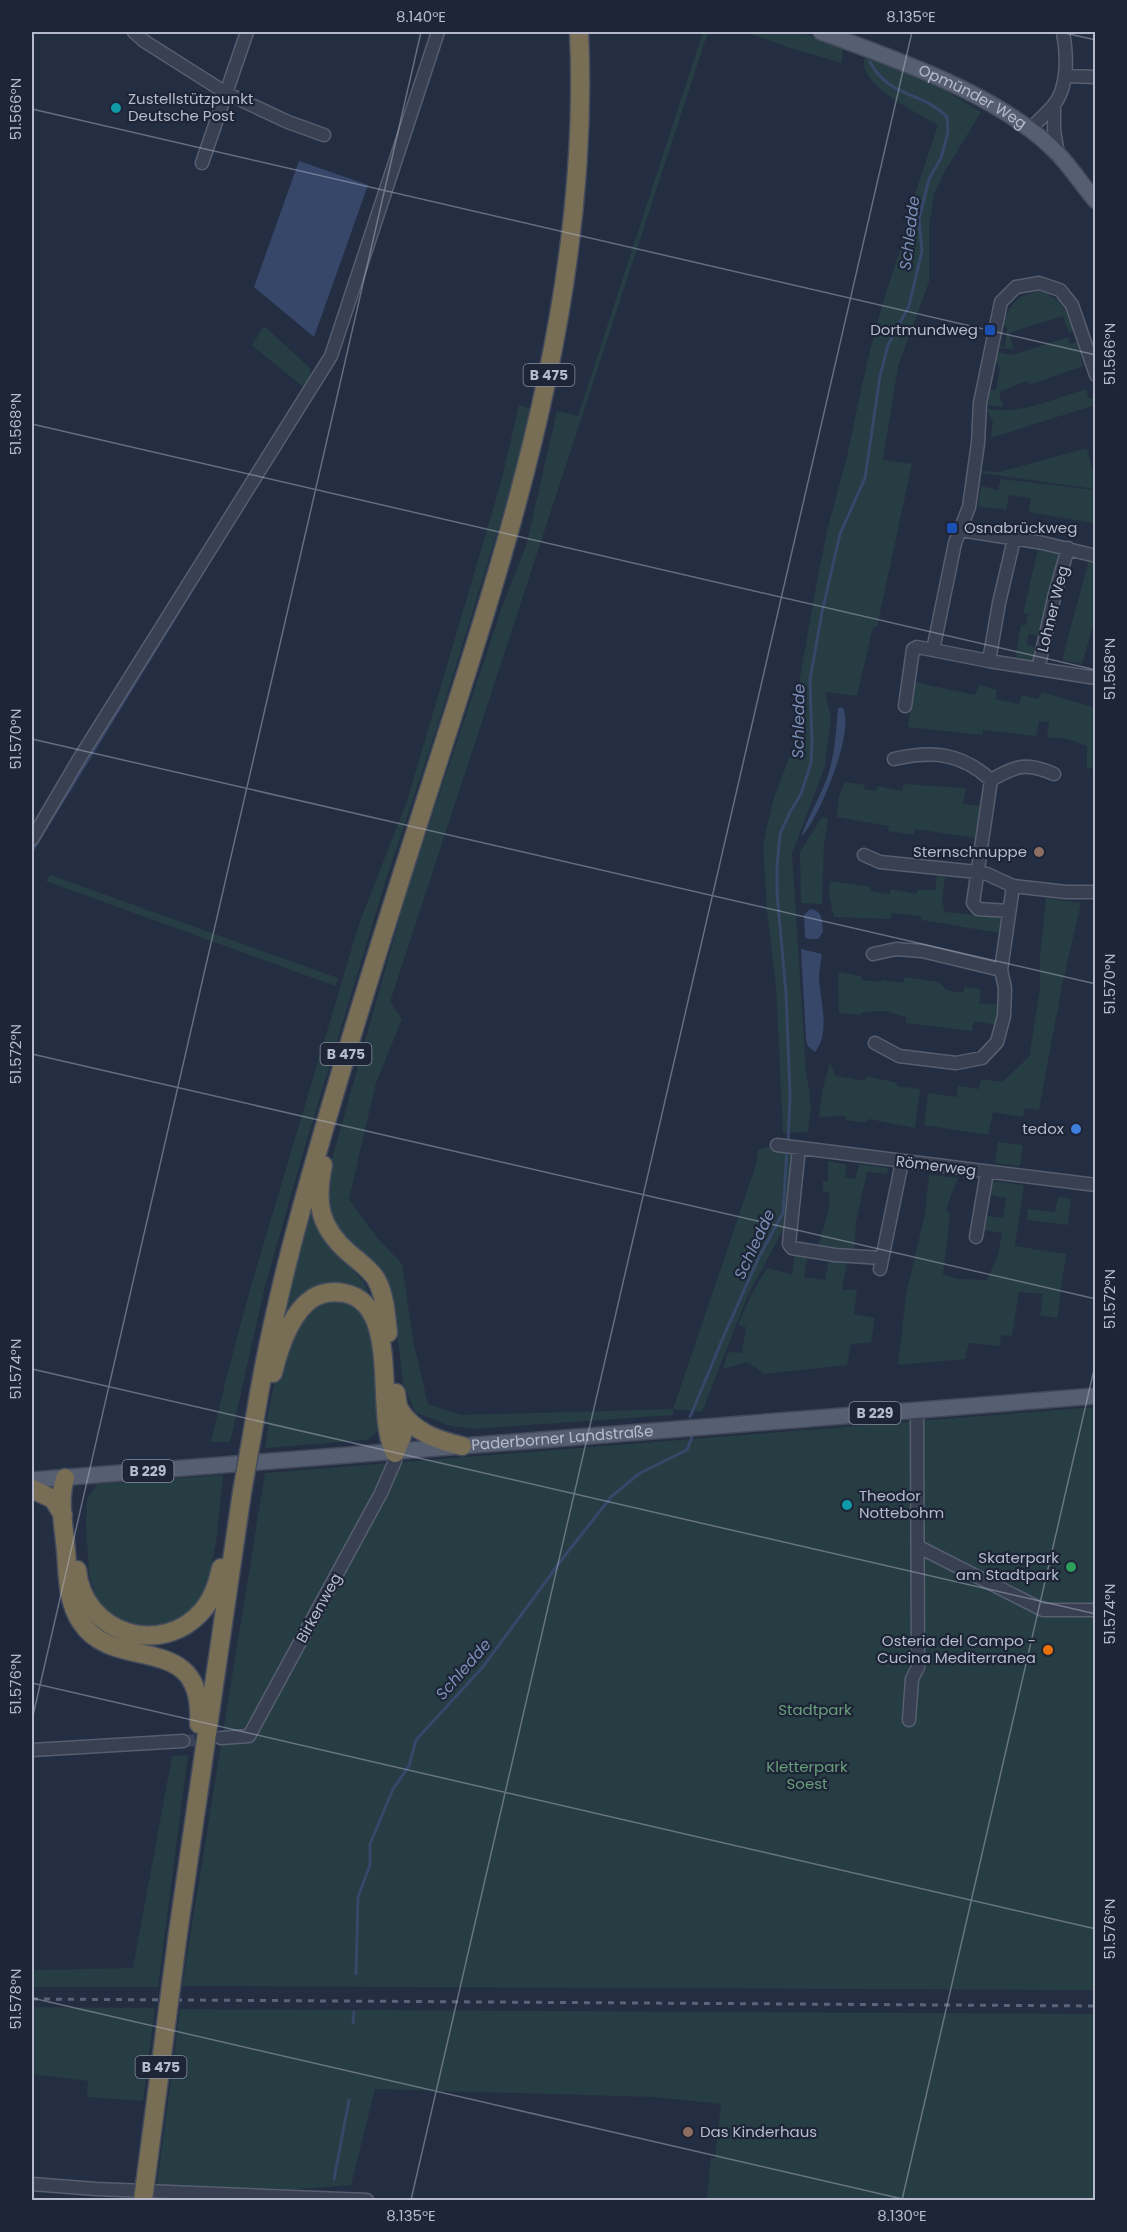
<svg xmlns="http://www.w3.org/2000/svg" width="1127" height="2232" viewBox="0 0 1127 2232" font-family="Poppins,sans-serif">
<rect width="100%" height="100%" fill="#242e42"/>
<path fill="#263d43" d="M703 32H708L390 1002 402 1019 376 1083 349 1199 374 1234 402 1264 413 1340 428 1404 461 1415 673 1409 756 1165 758 1150 768 1147 794 1153 791 1215 748 1295 702 1412 673 1409V1415L472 1429 447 1425 415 1412 403 1383 393 1295 378 1269 341 1233 329 1207 327 1177 408 888 502 607 526 546 557 411 578 416Z
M746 32H799L842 47V63L787 47Z
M865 57C899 59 951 94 981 112L944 173 934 194 929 227V282L898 366 883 460 912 464 877 627H873L857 696 825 692 831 717 825 766 792 854 806 1071 811 1106 808 1132 783 1133 776 986 767 912 763 845 773 801 794 744 798 725 800 678 817 581 827 531 847 456 866 367 882 305 901 247 910 209 938 125C919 114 855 84 865 57Z
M1039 291C1063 300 1065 308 1074 331L1069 333 1063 316 1009 333 1014 349 997 348V346L1005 347 1007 329 1003 323C1012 301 1016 297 1039 291Z
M264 326 310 368V377L303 387 252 345Z
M1068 337 1070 344 1077 342 1083 366 1029 385 1027 381 999 392 1003 407 988 405 990 390H996L1000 368 995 359 996 352 1013 355Z
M1086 389 1089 399 1095 397V405L991 438 993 421 986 409C1020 415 1053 399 1086 389Z
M519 405 531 409 519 461 439 721 386 880 303 1153 265 1286 230 1442H211L227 1375 251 1286 359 924 407 801 501 482Z
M1087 448 1095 480V489L981 473V471L1000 472Z
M1001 479 1095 490V517L1093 523 1029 512 1031 498 1009 495 1006 510 978 506 981 486 998 490Z
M1038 550 1062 554 1041 635 1029 634 1027 645 1038 648 1033 662 1015 659 1021 625H1026L1028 614 1023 613Z
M1089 560 1095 563V619L1082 664 1062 660Z
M914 682 975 695 979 685 997 690 995 699 1019 704 1022 695 1038 699 1042 692 1093 707 1096 711 1092 725 1095 726V766L1087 770V746L1068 739 1047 737 1049 722 1039 721 1036 736 983 730 982 735 908 727Z
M845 782 865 785 864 789 876 791 877 786 902 791 904 784 966 788 963 804 982 806 975 838 915 829 914 835 888 831 889 826 837 817 839 796Z
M822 817 828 818 824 845 822 904 801 903 800 852Z
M50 875 338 978 335 986 46 881Z
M937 875 945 877 942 900 945 912 1002 917 999 933 922 920 921 916 892 913 890 919 834 917 829 896 830 881 870 887 871 891 889 894 891 889 916 894 918 890H935Z
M1046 898 1081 903 1062 985 1039 1110 1025 1108 1023 1117 993 1112 988 1135 924 1125 928 1093 956 1097 958 1086 979 1089 981 1079 1002 1082 1029 1057 1040 990V957Z
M838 972 861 976V980L881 982 882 980 903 983 905 977 938 982 947 990 963 993 965 987 981 989 979 1003 1000 1005 998 1025 974 1021 972 1031 906 1023V1017L885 1011 863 1012 860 1015 839 1013Z
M830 1063 836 1076 865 1081 866 1076 897 1083V1086L920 1089 915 1128 869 1119 865 1123 846 1120 845 1116 819 1117 822 1091Z
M998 1142 1023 1145 1020 1166 995 1163Z
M828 1161 847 1165 845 1177 855 1179 859 1164 888 1168 887 1174 867 1172 856 1222 854 1254 817 1250 828 1212 830 1193 823 1191V1181H828Z
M929 1175 958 1178 946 1209 950 1214 943 1275 958 1279 987 1280 998 1255 1002 1233 984 1230 987 1216 1003 1218 1006 1198 990 1195 992 1181 1024 1185 1015 1246 1066 1254 1057 1318 1040 1315 1043 1294 1019 1292 1012 1336 1001 1335 1000 1346 969 1343 965 1359 898 1365 906 1295 925 1213Z
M1058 1197 1071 1199 1068 1225 1027 1220 1028 1209 1055 1212Z
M313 1205 323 1239 363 1281 376 1308 333 1284 279 1333Z
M795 1253 808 1256 804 1277 825 1280 829 1258 847 1262 842 1290 857 1289 854 1314 875 1318 871 1342 851 1344 847 1365 763 1374 758 1369 746 1362 723 1369 728 1352 742 1353 746 1327 738 1325 751 1295 767 1268 792 1274Z
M318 1300 355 1301 371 1322 380 1424C377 1433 375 1437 365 1440L265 1448 269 1424 266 1423 276 1375 289 1340Z
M1095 1407V1990L182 1986 265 1473Z
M223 1475 216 1543 205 1594 193 1610 177 1622 154 1629 114 1621 98 1606 89 1573 86 1525 87 1499 97 1484Z
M188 1755 158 1987H32V1970L133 1968 172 1756Z
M32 2007 155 2008 143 2101 87 2097 88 2081 32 2074Z
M180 2009 1095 2014V2200L707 2198 711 2158H715L721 2104 653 2097 375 2089 351 2185 277 2191 157 2185Z"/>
<path fill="#37476a" d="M299 161 368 185 314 337 254 287Z
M838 708H843C855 732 820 815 803 835L802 834C809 815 820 797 827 778 835 756 836 731 838 708Z
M810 909C823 911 822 920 823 932L818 939H808L805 937 804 915Z
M801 949 822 954C821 962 819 970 819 978 820 1000 831 1033 815 1052L808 1046 806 1040Z"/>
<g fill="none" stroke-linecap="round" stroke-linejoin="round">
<path stroke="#37476a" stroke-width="3" d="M32 851 203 572
M788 1143 790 1094 786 993 777 893V866L780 834 790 812 801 794 811 763 812 744 810 680 822 612 840 534 865 478 880 376 888 345 909 306 922 251 919 219 929 179 941 158 948 132 947 117C922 91 889 98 870 62
M690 1417 725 1333 759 1257 783 1213 787 1149
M356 1974 358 1897 370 1865V1844L393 1789 409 1766 416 1740 482 1668 563 1558 612 1496 640 1473 687 1450 692 1437
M353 2023 354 2012
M334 2179 349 2100"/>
<path stroke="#3a4357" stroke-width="12" stroke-dasharray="12 6" stroke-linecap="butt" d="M183 1741 212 1739"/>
<defs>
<path id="minor" d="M134 32 144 41 226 93 288 122 324 135
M1065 76 1096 77
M1054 105V130L1058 154
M1029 130C1037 122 1046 114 1053 106 1069 87 1067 54 1063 32
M202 163 247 32
M960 530 1043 543 1096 556
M933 650 989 661 1096 678
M989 661 999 603 1014 539
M1038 669 1055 594 1068 548
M905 706 913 649 917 647 933 650 955 543 969 507 978 443 980 403 1001 302 1016 287 1039 283 1060 290 1072 305 1096 375
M894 759C933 750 961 753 991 780
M32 839 79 759 331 356 438 32
M864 855 880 862 977 872 987 874 1013 886 1066 892H1096
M1009 911 978 909 973 903 991 780C1017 765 1027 762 1054 774
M873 954 896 949 922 951 1001 970
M875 1043 899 1056 956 1063 982 1058 997 1042 1004 1016 1005 988 1001 970 1013 886
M777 1145 1096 1185
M799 1148 789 1244 792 1248 835 1255 882 1258
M976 1237 987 1172
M880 1269 902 1162
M919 1547 1043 1610H1096
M909 1720 912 1679 918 1667 917 1410
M221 1738 249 1736 381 1493 395 1461V1453
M32 1750 183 1741
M32 2184 96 2189 367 2200"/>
<g id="major">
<path id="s1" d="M821 32C895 59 1004 96 1059 155 1072 169 1083 186 1096 201"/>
<path id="s2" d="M32 1480 1096 1396"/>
</g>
<path id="highway" d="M323 1165C315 1203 319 1227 349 1253 358 1261 369 1268 376 1279 385 1295 386 1315 388 1333
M273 1373C279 1348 290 1313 313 1298 323 1292 333 1291 344 1293 403 1304 373 1413 395 1453
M399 1409C413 1432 437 1440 462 1446
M253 1430C271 1312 303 1199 337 1085 374 960 414 836 454 712 525 491 590 266 579 32
M395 1453 402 1436 396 1393
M65 1478C58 1501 64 1527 66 1551 68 1575 67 1601 81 1622 115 1675 205 1628 199 1724
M32 1489 53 1499 63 1515
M77 1570C83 1633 161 1659 203 1610 213 1598 218 1583 221 1568
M178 1933 242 1492"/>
</defs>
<use href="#minor" stroke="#565e6f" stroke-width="15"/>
<use href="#major" stroke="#42495b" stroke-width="18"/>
<use href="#highway" stroke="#434b5c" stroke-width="21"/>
<use href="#minor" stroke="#384051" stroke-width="12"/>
<use href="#major" stroke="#565f72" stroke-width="15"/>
<use href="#highway" stroke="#786e55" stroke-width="18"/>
<path stroke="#5a6379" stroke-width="3" stroke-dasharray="6 6" stroke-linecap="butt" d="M32 1999 1096 2006"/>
<defs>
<path id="highway-bridge" d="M242 1492 253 1430
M143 2200 178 1933"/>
</defs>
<use href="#highway-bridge" stroke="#434b5c" stroke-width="21" stroke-linecap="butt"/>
<use href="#highway-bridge" stroke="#786e55" stroke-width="18"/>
</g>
<path fill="none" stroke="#b5bbcc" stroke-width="1.5" stroke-opacity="0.45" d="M1060 32 1096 40M32 109 1096 355M32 424 1096 670M32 739 1096 984M32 1054 1096 1299M32 1369 1096 1614M32 1683 1096 1929M32 1720 421 32M32 1998 907 2200M411 2200 912 32M902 2200 1096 1361"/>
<g fill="#0f9aa8" stroke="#1d2537" stroke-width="2">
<circle cx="116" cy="108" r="6"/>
<circle cx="847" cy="1505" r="6"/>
</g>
<g fill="#1a4fb4" stroke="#1d2537" stroke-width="2">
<rect x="984" y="324" width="12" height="12" rx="3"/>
<rect x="946" y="522" width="12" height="12" rx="3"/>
</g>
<g fill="#8d6e63" stroke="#1d2537" stroke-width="2">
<circle cx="1039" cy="852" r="6"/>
<circle cx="688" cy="2132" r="6"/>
</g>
<circle fill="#3f7fe0" stroke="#1d2537" stroke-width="2" cx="1076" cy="1129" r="6"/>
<circle fill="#2e9e5b" stroke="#1d2537" stroke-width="2" cx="1071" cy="1567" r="6"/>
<circle fill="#e8710a" stroke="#1d2537" stroke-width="2" cx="1048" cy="1650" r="6"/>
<g text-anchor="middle" stroke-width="4.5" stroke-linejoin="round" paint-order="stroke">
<g fill="#1d2537" stroke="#878e9f" stroke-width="1.5">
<rect x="523.5" y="364" width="51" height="22" rx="4.5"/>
<rect x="320.5" y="1043" width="51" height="22" rx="4.5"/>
<rect x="849.5" y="1402" width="51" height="22" rx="4.5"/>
<rect x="122.5" y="1460" width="51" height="22" rx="4.5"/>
<rect x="135.5" y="2056" width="51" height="22" rx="4.5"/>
</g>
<g font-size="14" font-weight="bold" fill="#b5bbcc">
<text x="549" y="380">B 475</text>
<text x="346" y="1059">B 475</text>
<text x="875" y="1418">B 229</text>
<text x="148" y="1476">B 229</text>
<text x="161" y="2072">B 475</text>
</g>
<g font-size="15" fill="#b5bbcc" stroke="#1d2537">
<text dy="5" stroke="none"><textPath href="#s1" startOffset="165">Opmünder Weg</textPath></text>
<text transform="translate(1053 609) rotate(-76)" y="5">Lohner Weg</text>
<text transform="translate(936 1166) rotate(7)" y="5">Römerweg</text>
<text dy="5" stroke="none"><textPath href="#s2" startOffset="532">Paderborner Landstraße</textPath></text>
<text transform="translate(319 1608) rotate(-61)" y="5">Birkenweg</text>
</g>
<g font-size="15" fill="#b5bbcc" stroke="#1d2537" text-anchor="end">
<text x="128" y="104" text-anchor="start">Zustellstützpunkt<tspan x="128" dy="17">Deutsche Post</tspan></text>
<text x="978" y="335">Dortmundweg</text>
<text x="964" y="533" text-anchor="start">Osnabrückweg</text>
<text x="1027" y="857">Sternschnuppe</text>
<text x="1064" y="1134">tedox</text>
<text x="859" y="1501" text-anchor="start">Theodor<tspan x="859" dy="17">Nottebohm</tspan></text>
<text x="1059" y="1563">Skaterpark<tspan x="1059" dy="17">am Stadtpark</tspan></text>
<text x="1036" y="1646">Osteria del Campo -<tspan x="1036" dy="17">Cucina Mediterranea</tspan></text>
<text x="700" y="2137" text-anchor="start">Das Kinderhaus</text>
</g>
<g font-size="15" fill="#6a9e7b" stroke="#1d2537">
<text x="815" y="1715">Stadtpark</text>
<text x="807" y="1772">Kletterpark<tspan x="807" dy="17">Soest</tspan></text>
</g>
<g font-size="16" font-style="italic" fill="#7b8eb5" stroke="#1d2537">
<text transform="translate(909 233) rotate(-83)" y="6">Schledde</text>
<text transform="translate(798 721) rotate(-89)" y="6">Schledde</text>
<text transform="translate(754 1244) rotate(-65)" y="6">Schledde</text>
<text transform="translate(463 1669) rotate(-49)" y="6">Schledde</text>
</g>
</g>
<rect width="1127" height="2232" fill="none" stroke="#1d2537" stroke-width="66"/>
<rect x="33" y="33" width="1061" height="2166" fill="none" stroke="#b5bbcc" stroke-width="2"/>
<g font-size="15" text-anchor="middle" fill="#b5bbcc">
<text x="421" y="22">8.140°E</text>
<text x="911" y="22">8.135°E</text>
<text transform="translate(16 109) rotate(-90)" y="5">51.566°N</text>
<text transform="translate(1110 354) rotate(-90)" y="5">51.566°N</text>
<text transform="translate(16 424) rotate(-90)" y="5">51.568°N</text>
<text transform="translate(1110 669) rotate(-90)" y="5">51.568°N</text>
<text transform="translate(16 739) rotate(-90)" y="5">51.570°N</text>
<text transform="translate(1110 984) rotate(-90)" y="5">51.570°N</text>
<text transform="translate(16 1054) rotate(-90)" y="5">51.572°N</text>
<text transform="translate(1110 1299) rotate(-90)" y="5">51.572°N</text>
<text transform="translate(16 1369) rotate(-90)" y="5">51.574°N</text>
<text transform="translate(1110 1614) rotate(-90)" y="5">51.574°N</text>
<text transform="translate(16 1684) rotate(-90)" y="5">51.576°N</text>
<text transform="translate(1110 1929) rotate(-90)" y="5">51.576°N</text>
<text transform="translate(16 1999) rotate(-90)" y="5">51.578°N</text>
<text x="411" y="2221">8.135°E</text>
<text x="902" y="2221">8.130°E</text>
</g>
</svg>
